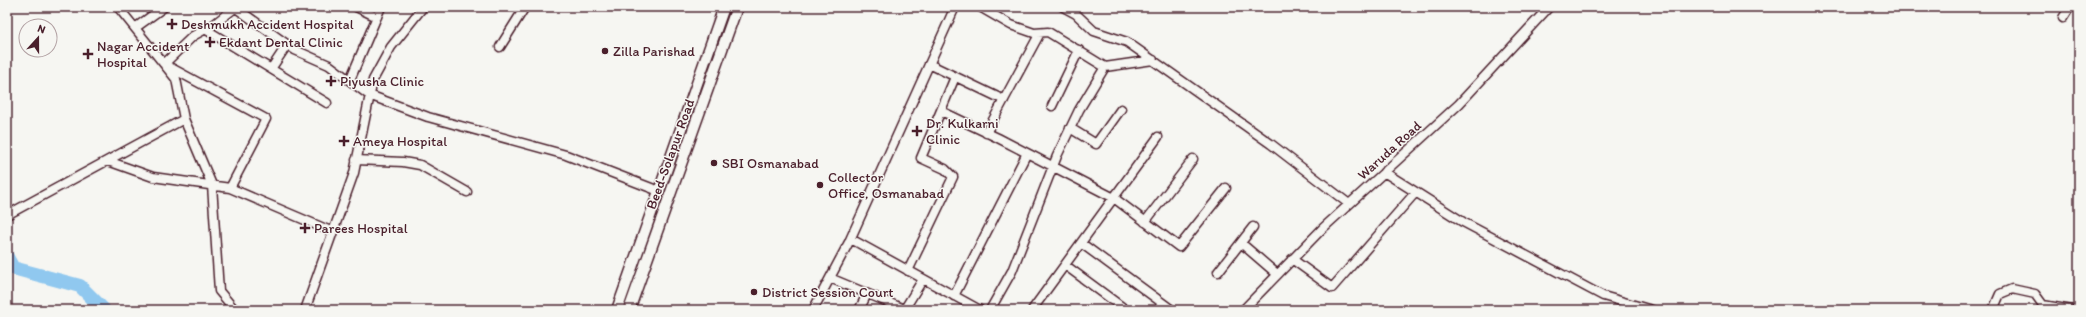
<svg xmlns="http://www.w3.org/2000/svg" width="2086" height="317" viewBox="0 0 2086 317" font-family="Itim,sans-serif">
<rect width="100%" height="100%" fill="#f6f6f2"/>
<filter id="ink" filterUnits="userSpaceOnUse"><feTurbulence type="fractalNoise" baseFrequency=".025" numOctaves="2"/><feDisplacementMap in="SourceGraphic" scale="8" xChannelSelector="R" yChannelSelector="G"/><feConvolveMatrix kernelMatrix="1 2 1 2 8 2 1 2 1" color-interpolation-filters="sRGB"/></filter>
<g filter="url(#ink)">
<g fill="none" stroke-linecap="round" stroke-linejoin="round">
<path stroke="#90c8ef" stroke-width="14" d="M7 257 13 268 80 286 104 310"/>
<defs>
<path id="minor" d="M118 7 176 79 184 119 212 185 219 291 235 310
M356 7 377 17
M980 7 1011 25 1034 33 1048 32 1105 67 1153 60
M1063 7 1076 14 1094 31 1127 42 1271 144 1349 204
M236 8 295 50 329 65 369 95 428 117 566 155 659 191
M2063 18 2070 7
M135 28 164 7
M205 29 327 103
M500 47 525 7
M929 64 1004 100
M271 69 287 45
M350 80 381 7
M1052 106 1079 50
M941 111 998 138 1114 198 1179 247 1226 188
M1070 128 1096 144 1121 109
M986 133 1040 33
M356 160 403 162 420 165 467 192
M108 161 153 177 230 188 266 119 164 64 193 36 213 25 236 7
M1384 172 1463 222 1603 296 1652 310
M230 188 333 232
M7 215 184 119
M1145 222 1193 159
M851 239 980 310
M1081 243 1172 310
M1241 243 1277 274
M1292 259 1332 288 1415 193
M1065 265 1126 310
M908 271 953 177 945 169 921 158 955 77
M1218 272 1253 227
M830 278 904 309
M954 296 1027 153
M305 310 354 173 373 80 391 47 423 7
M813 310 849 242 955 7
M859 310 867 294
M904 310 923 279
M990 310 1012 271 1057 156 1079 110 1105 67
M1032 310 1158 137
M1243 310 1322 229 1459 104 1549 7
M1993 310 2000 294 2012 289 2035 294 2043 305 2072 310"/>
<path id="major" d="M617 310 724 7
M629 310 737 7"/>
</defs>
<use href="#minor" stroke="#4a1f2b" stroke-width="11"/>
<use href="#major" stroke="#4a1f2b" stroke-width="13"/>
<use href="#minor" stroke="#f6f6f2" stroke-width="8"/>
<use href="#major" stroke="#f6f6f2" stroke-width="10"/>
</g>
</g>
<g fill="#4a1f2b" stroke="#f6f6f2" stroke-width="1.5">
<path d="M170 18h4v4h4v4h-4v4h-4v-4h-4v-4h4z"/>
<path d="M208 36h4v4h4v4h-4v4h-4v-4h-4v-4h4z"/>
<circle cx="605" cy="51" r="4"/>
<path d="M86 48h4v4h4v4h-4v4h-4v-4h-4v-4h4z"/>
<path d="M329 75h4v4h4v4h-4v4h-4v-4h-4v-4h4z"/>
<path d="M915 125h4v4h4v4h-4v4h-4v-4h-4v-4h4z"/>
<path d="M342 135h4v4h4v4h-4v4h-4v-4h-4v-4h4z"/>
<circle cx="714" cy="163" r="4"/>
<circle cx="820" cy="185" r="4"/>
<path d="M303 222h4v4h4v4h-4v4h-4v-4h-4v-4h4z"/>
<circle cx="754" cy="292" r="4"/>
</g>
<g text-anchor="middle" stroke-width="3" stroke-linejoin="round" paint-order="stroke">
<g font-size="14" fill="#4a1f2b" stroke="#f6f6f2" text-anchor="start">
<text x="181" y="29">Deshmukh Accident Hospital</text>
<text x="219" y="47">Ekdant Dental Clinic</text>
<text x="97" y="51">Nagar Accident<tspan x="97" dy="16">Hospital</tspan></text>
<text x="613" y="56">Zilla Parishad</text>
<text x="340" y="86">Piyusha Clinic</text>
<text x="926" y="128">Dr. Kulkarni<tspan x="926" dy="16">Clinic</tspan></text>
<text x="353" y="146">Ameya Hospital</text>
<text x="722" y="168">SBI Osmanabad</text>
<text x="828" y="182">Collector<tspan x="828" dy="16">Office, Osmanabad</tspan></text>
<text x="314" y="233">Parees Hospital</text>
<text x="762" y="297">District Session Court</text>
</g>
<g font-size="14" fill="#4a1f2b" stroke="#f6f6f2">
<text transform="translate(1389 150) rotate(-42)" y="5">Waruda Road</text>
<text transform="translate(670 154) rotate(-70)" y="5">Beed-Solapur Road</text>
</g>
</g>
<rect width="2086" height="317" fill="none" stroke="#f6f6f2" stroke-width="24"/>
<rect x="12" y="12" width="2062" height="293" fill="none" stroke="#4a1f2b" stroke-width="1.5" filter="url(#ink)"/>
<g transform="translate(38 38) rotate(21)"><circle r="19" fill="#f6f6f2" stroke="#b1a0a2"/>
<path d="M0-3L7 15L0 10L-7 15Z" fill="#4a1f2b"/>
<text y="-6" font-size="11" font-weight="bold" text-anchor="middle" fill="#4a1f2b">N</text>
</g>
</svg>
